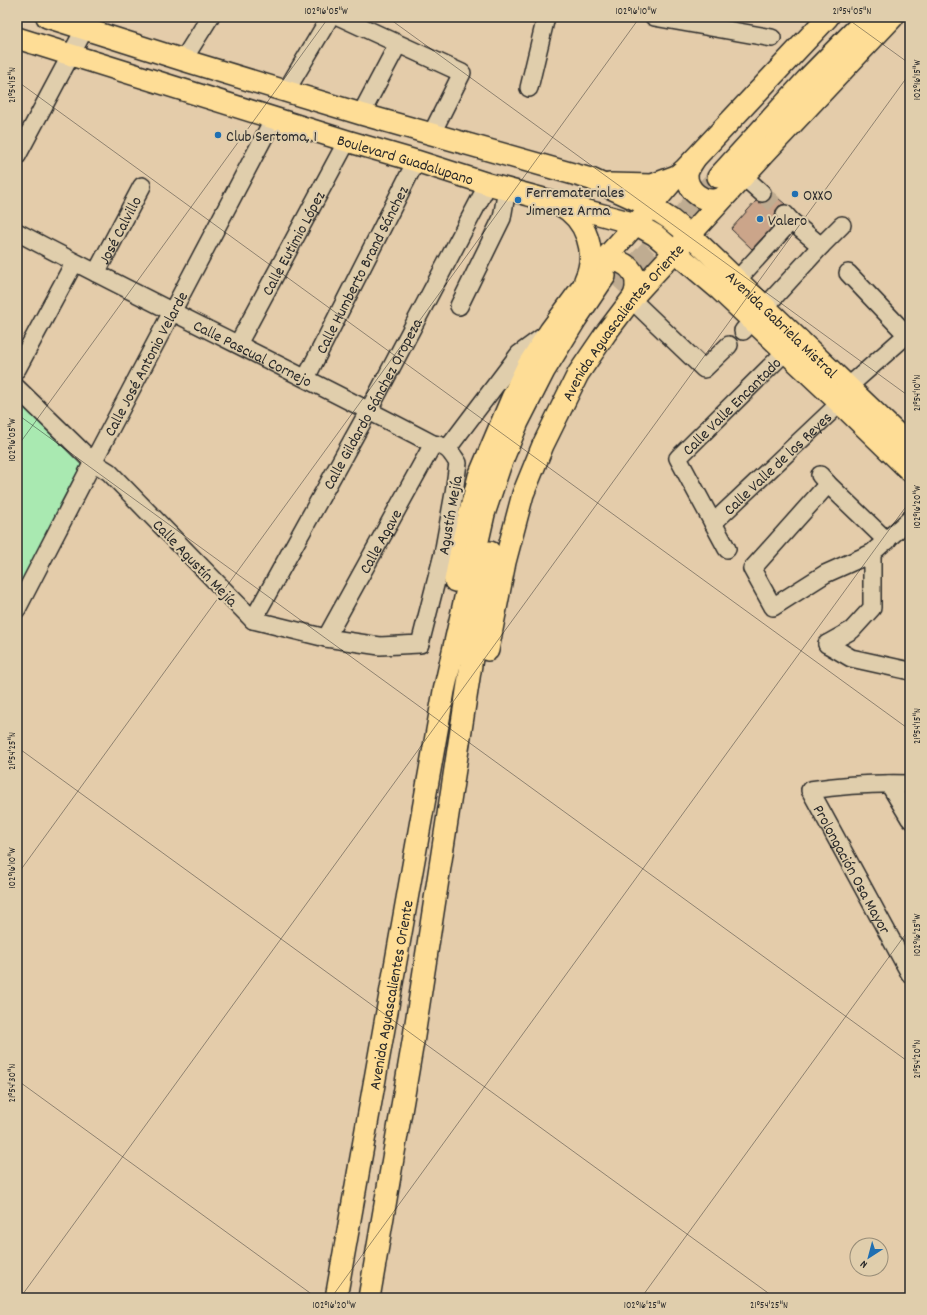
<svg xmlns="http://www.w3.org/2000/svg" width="927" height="1315" viewBox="0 0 927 1315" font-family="Dekko,sans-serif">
<rect width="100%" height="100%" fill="#e4ccaa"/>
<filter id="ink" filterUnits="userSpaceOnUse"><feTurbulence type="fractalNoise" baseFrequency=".025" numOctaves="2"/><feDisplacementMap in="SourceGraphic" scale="8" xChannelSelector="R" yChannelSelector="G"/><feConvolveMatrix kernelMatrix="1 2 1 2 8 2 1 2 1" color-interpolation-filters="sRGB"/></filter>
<g filter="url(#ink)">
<path fill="#a9e9b1" stroke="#6a8a6e" d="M17 401 81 465 59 506 57 520 17 598Z"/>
<path fill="#cba58a" stroke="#2b2b2b" d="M772 193 785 204 779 206 776 210 775 215 778 221 752 249 731 229 756 201 760 203 765 202 770 199Z"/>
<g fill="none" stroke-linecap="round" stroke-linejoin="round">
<path stroke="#bfac91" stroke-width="17" stroke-dasharray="17 8" stroke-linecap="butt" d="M762 193 785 214"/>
<path stroke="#bfac91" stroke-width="21" stroke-dasharray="21 10" stroke-linecap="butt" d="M615 287 718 177"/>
<defs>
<g id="minor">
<path d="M340 17 462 73 431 135"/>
<path d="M654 17 772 38"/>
<path d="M183 60 210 17"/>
<path d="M529 88 546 17"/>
<path d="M286 91 330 17"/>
<path d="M361 114 398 44"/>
<path d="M17 156 91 17"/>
<path d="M743 176 762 193"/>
<path d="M791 221 821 246"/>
<path id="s1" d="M17 232C155 305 296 372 433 444 448 446 450 451 458 463L454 493 443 554 420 644 380 646 326 638 253 620 109 472 93 462 17 388"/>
<path id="s2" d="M96 273 142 186"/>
<path d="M848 273 907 335"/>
<path d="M737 280 791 221 785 214"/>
<path d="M631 299 704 369 729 345"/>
<path d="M459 306 502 218 507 189"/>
<path d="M766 306 821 246 842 225"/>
<path d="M743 331 752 321"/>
<path id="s3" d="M238 344 347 141"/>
<path d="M17 369 74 263"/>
<path id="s4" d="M306 378 416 161"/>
<path d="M849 386 910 332"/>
<path d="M448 448 519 354 545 335"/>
<path d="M820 475 828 484 887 541"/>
<path d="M828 484 752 569 773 607 825 574 872 553 910 519"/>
<path id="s5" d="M713 523 840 403"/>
<path id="s6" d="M727 549 678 458 785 352"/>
<path id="s7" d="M17 609 93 462 274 118"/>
<path id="s8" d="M253 620 369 410 488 184"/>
<path id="s9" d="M326 638 433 444"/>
<path d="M827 644 852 630 872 608V553"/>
<path d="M827 644 851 658 910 671"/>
<path d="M889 784 910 819"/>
<path id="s10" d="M910 784C876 783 843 785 810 790L910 974"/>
</g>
<g id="major">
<path id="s11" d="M47 17 183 60 361 114 591 179 650 206 670 219 690 235 910 446"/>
<path id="s12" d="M17 38 347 141 416 161 488 184 636 224 655 235 720 290 840 403 910 471"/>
<path d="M694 160C691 165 688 169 687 174 686 190 703 204 719 199 723 198 726 194 729 192"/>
<path d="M718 177 810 76 868 17"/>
<path d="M609 184 652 185 676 176"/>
<path d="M560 205C586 219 598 252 585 280"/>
<path d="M598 266C620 252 643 271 634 296"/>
<path d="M455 581 462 544 479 476 512 398 527 367 550 331 598 266 636 224 677 176 685 169 828 17"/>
<path id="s13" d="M488 650 505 562 523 494 543 445 578 374 606 333 634 296 764 154 893 17"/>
<path id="s14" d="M336 1298 444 691 484 514 500 466 518 422 544 371 576 319 605 276"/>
<path d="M369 1298 414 1036 484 580 490 552"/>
</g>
</defs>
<use href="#minor" stroke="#2b2b2b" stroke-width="20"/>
<use href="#major" stroke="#2b2b2b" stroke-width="24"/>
<use href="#minor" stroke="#e0ceac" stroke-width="17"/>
<use href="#major" stroke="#fedd96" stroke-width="21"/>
</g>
</g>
<path fill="none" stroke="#2b2b2b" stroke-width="1" stroke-opacity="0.45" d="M387 17 910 397M845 17 910 64M17 19 19 17M17 81 910 730M17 414 910 1063M17 447 329 17M17 747 775 1298M17 875 640 17M17 1080 317 1298M20 1298 910 73M331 1298 910 501M641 1298 910 928"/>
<g fill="#1f6fb2" stroke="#e0ceac" stroke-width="1.5">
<circle cx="218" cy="135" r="4"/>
<circle cx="795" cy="194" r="4"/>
<circle cx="518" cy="200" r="4"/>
<circle cx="760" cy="219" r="4"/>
</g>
<g text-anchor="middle" stroke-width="4" stroke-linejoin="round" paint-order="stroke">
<g font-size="16" fill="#2b2b2b" stroke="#e0ceac" text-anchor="start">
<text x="226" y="141">Club Sertoma, 1</text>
<text x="526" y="197">Ferremateriales<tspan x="526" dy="18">Jimenez Arma</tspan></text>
<text x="803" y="200">OXXO</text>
<text x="768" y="225">Valero</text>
</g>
<g font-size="16" fill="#2b2b2b" stroke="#e0ceac">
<text dy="6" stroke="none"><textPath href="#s12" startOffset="407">Boulevard Guadalupano</textPath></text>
<text dy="6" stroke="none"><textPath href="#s2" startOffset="49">José Calvillo</textPath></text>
<text dy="6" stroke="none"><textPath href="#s3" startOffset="115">Calle Eutimio López</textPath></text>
<text dy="6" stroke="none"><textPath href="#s4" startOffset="122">Calle Humberto Brand Sánchez</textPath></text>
<text dy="6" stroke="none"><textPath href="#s13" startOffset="360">Avenida Aguascalientes Oriente</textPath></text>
<text dy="6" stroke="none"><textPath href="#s11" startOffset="810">Avenida Gabriela Mistral</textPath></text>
<text dy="6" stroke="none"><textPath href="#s1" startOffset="265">Calle Pascual Cornejo</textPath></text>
<text dy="6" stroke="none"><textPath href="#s7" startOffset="277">Calle José Antonio Velarde</textPath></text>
<text dy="6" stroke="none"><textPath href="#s8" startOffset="247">Calle Gildardo Sánchez Oropeza</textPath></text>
<text dy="6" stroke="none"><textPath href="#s6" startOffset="178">Calle Valle Encantado</textPath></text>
<text dy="6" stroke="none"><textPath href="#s5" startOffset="88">Calle Valle de los Reyes</textPath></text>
<text transform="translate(449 515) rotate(-80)" y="6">Agustín Mejía</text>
<text dy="6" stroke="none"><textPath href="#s9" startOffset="111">Calle Agave</textPath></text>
<text transform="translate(196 562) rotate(46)" y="6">Calle Agustín Mejía</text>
<text dy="6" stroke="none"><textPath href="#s10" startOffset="190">Prolongación Osa Mayor</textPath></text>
<text dy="6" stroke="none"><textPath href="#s14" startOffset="308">Avenida Aguascalientes Oriente</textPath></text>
</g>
</g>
<rect width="927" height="1315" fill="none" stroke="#e0ceac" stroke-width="44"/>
<g transform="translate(869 1257) rotate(216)"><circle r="19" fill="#e0ceac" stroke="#988d78"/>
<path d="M0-3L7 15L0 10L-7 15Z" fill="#1f6fb2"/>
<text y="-6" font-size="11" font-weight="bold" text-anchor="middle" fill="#2b2b2b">N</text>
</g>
<rect x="22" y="22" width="883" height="1271" fill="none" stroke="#2b2b2b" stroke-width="1.5"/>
<g font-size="10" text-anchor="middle" fill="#2b2b2b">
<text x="326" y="14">102°16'05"W</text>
<text x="636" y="14">102°16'10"W</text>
<text x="852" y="14">21°54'05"N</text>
<text transform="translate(916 80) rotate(-90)" y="4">102°16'15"W</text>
<text transform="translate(11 85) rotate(-90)" y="4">21°54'15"N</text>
<text transform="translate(916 393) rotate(-90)" y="4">21°54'10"N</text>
<text transform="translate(11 440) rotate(-90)" y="4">102°16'05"W</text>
<text transform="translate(916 507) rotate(-90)" y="4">102°16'20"W</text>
<text transform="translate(916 726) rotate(-90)" y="4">21°54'15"N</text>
<text transform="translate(11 751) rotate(-90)" y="4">21°54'25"N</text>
<text transform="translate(11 868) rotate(-90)" y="4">102°16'10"W</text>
<text transform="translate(916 935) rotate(-90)" y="4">102°16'25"W</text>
<text transform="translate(916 1059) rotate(-90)" y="4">21°54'20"N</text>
<text transform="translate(11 1083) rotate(-90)" y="4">21°54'30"N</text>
<text x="334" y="1308">102°16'20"W</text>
<text x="645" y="1308">102°16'25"W</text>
<text x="769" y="1308">21°54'25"N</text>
</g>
</svg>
